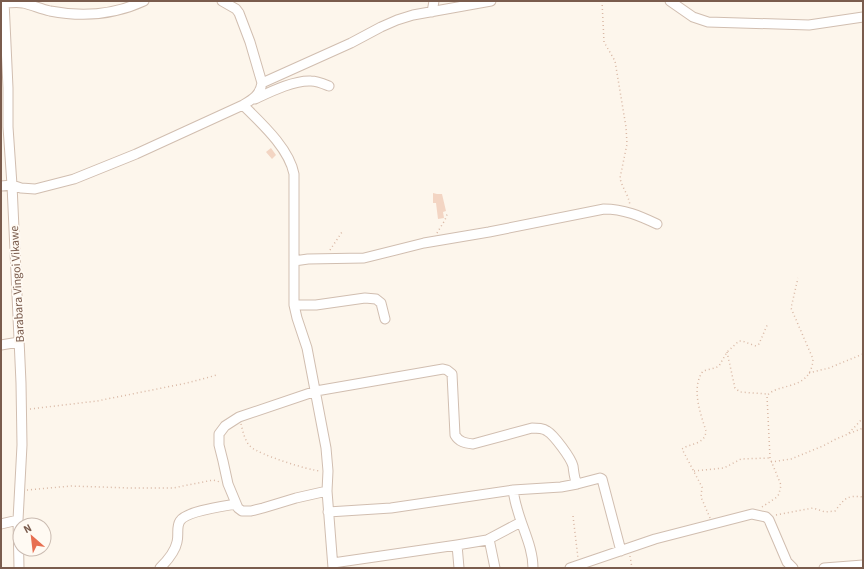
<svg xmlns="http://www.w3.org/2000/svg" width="864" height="569" viewBox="0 0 864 569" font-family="'Source Sans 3',sans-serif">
<rect width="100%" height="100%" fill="#fdf6ec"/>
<path fill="#f3d5c3" d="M271 148 276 155 272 159 266 152Z
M433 193 437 194H442L446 211 443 212 444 218 438 219 436 203H433Z"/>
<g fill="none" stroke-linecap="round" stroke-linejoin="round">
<defs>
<path id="minor" d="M4 1 8 88V127L12 185 21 383 22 445 18 520 19 568
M222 1 236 9 239 13 250 42 262 83
M670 1 693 17 708 22 809 25 863 17
M4 3C10 3 17 2 23 3 32 5 41 9 50 11 81 17 114 15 144 1
M432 12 434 1
M255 99C270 92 294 80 311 81 317 81 324 84 329 86
M243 105C253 99 260 95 262 83L351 43 381 27 397 20 413 15 491 1
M1 186 12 185 21 188 35 189 74 179 136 154 243 105C261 123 289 148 294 174V305L297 318 307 348 326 448 328 471 327 491 333 568
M294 261 308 259 364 258 424 243 489 232 604 209C624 209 640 216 657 224
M294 305H316L365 298 376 299 381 303 385 319
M1 345 19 342
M513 490C514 496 515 502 517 508 522 528 533 547 533 568
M327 491 296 498 263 508 251 511H242L238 508 228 484 223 461 219 445V434L225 426 239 417 316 391 443 369 447 370 452 374 455 435C459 442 465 443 473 444L532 428C538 428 543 428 547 431 554 435 571 458 573 466 574 473 574 478 577 484
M328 512 391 508 513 490 561 487 577 484 600 478 602 479 621 551
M1 524 18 520
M489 539 495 568
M457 545 459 568
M333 563 457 545 487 540 521 522
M160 568C167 561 175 552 177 542 179 535 176 527 180 521 186 511 225 506 236 504
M570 568 655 539 752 514 766 517 769 520 787 562 793 568
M824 568 863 565"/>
</defs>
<use href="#minor" stroke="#d1beb0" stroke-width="11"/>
<path stroke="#d9b8a5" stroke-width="1.5" stroke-dasharray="1 3" stroke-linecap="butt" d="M602 1 604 42 615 61 626 127 627 144 620 178C622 188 629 195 630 206
M437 233 445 220 448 212
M330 250 342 232
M727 352 735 388 740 392 767 394
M809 373 829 368 863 354
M30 409 97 401 187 383 217 375
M241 424C243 432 245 442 251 447 260 455 308 470 320 471
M849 433 863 418
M771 462 791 459 823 446 836 439 863 428
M694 471 724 468 741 459 769 458
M27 490 71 486 130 488H173L213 480 220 482
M762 507 777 497 779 494 781 485 770 458 767 396C777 382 811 392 813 359L791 308 798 278
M776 515 813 508 825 512 835 511C845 498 847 495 863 497
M573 516 578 558
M710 518 701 497 702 487 682 449C690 443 705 445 706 431 700 412 691 388 703 371L715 368 719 366 727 352 739 341H742L756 346 759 344 768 323
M630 556 632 568"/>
<use href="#minor" stroke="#fff" stroke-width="9"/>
</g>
<g text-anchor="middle" stroke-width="3.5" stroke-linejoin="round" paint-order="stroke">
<g font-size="12" fill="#7a5c4d" stroke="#fffaf3">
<text transform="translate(17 284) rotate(-93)" y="4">Barabara Vingoi Vikawe</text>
</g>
</g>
<rect width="864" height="569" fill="none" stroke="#7a5c4d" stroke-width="4"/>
<g transform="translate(32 537) rotate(332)"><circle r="19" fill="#fffaf3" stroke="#cabbb1"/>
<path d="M0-3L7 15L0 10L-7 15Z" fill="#e76f51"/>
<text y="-6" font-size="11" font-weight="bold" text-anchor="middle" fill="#7a5c4d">N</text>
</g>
</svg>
